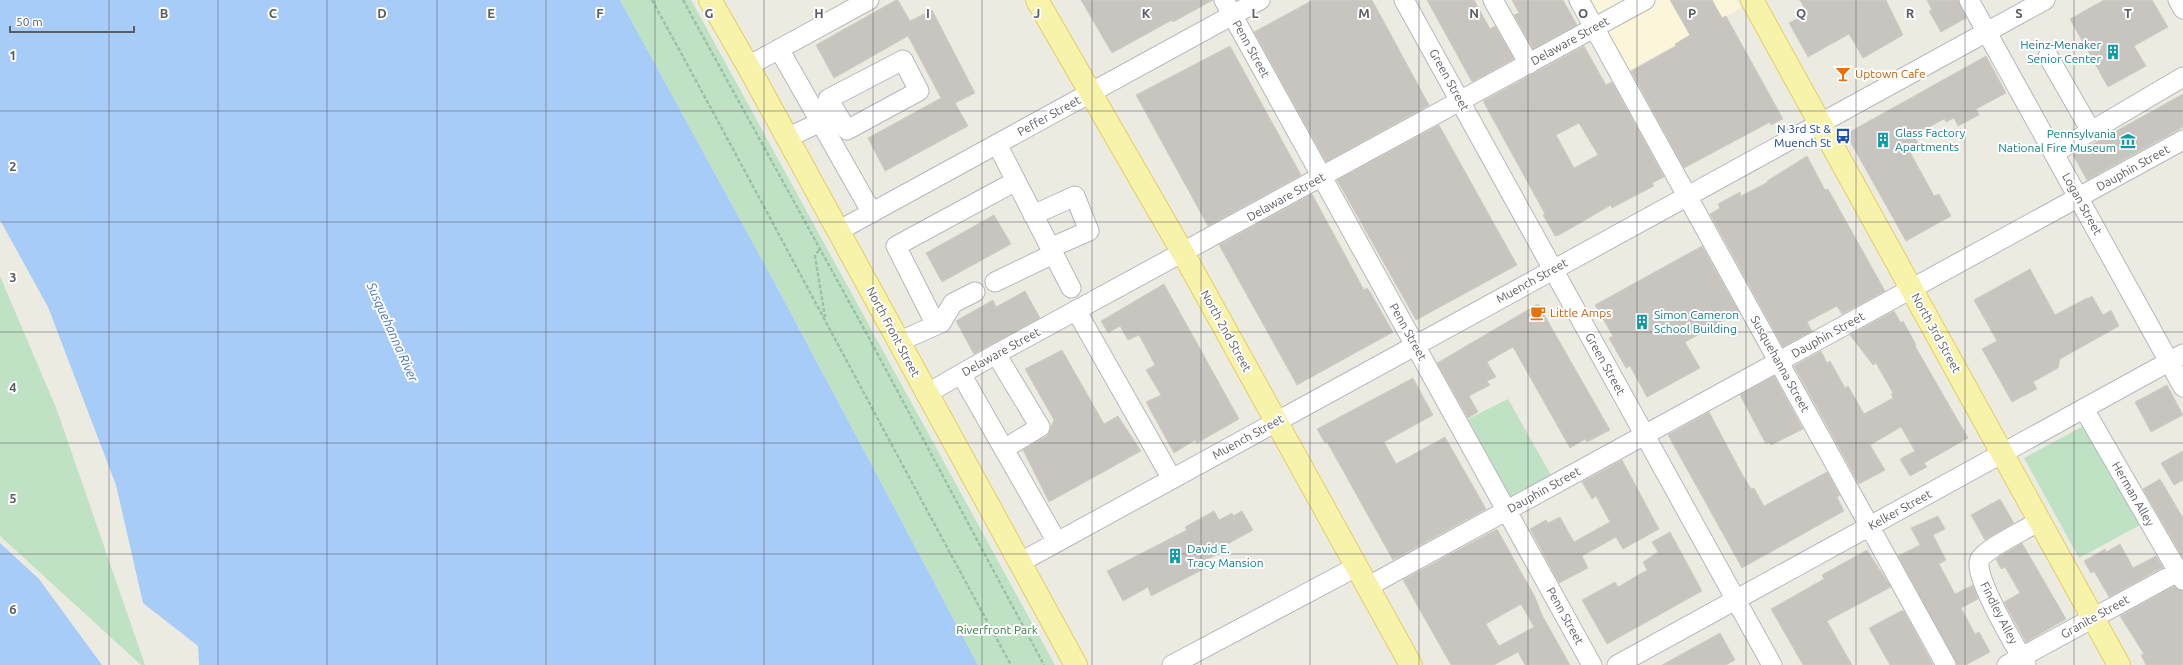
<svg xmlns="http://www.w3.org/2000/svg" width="2183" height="665" viewBox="0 0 2183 665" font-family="Ubuntu,sans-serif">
<rect width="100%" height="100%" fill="#ecebe2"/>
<path fill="#fbf6d9" d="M1584 0H1737L1741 8 1623 74Z"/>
<path fill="#c0e2c4" d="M620 0H691L1055 665H978L778 289Z
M0 276 57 410 145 665H141L0 536Z
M1508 399 1552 477 1511 498 1468 419Z
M2085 425 2142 524 2079 558 2024 458Z"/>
<path fill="#a7ccf8" d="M0 0H620L778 289 978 665H199L198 646 143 603 116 485 48 307 0 220Z
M0 543 39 579 102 665H0Z"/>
<path fill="#c8c5c0" stroke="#d0cdc1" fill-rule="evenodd" d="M896 0H898L910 21 932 10 975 93 955 103 968 126 885 171 868 138 941 98 908 36 834 78 816 45Z
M1081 0H1213L1173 22 1172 20 1112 53Z
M1313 0H1372L1429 105 1326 162 1254 32Z
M1427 0H1474L1490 29 1495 26 1514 59 1472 82Z
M1512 0H1563L1577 25 1533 49 1514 15 1519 13Z
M1670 0H1712L1722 18 1726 16 1783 119 1771 125 1770 122 1684 168 1631 71 1676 46 1675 44 1690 35Z
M1800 0H1886L1903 35 1863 58 1849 34 1808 57 1789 23 1807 13Z
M1927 0H1958L1966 18 1941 32 1929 11 1932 10Z
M2104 0H2152L2168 27 2134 46 2146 66 2108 87 2070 19Z
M1230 46 1301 175 1208 226 1136 95Z
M1584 46 1606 85 1612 82 1664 177 1652 183 1654 186 1642 192 1612 208 1611 205 1559 235 1555 236 1543 215 1545 214 1483 101ZM1579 123 1598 155 1574 168 1556 135Z
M1986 56 2006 93 1976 109 1979 115 1958 126 1954 118 1946 122 1944 119 1914 135 1920 147 1910 152 1934 196 1939 194 1951 216 1906 241 1846 134Z
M2183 94V127L2087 180 2073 155Z
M1439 125 1517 265 1416 320 1337 180Z
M1807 156 1825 190 1828 189 1885 291 1842 314 1837 306 1807 322 1812 331 1783 347 1710 214 1720 208 1718 204 1740 192 1741 196 1768 182 1767 181Z
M1312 194 1364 290 1367 288 1370 292 1393 332 1297 385 1219 245Z
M994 215 1011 244 942 282 926 253Z
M1702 246 1739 312 1685 342 1700 368 1647 397 1630 366 1626 368 1609 338 1613 336 1595 305Z
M2030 269 2055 315 2087 298V299L2092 296 2103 315 2111 310 2119 326 2060 359 2058 368 2033 382 2037 389 2012 402 1982 349 1997 341 1974 300Z
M1164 284 1239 419 1197 443 1195 440 1174 453 1146 402 1161 395 1146 370 1155 365 1139 335 1128 340 1120 326 1108 333 1101 321Z
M1025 291 1040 318 974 354 956 321 993 300 996 307Z
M1538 304 1610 430 1587 442 1585 439 1570 448 1513 347 1487 362 1496 377 1487 381 1490 385 1469 396 1478 412 1468 418 1437 363Z
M1894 311 1901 323 1903 321 1916 345 1915 346 1968 438 1924 463 1927 467 1910 476 1900 459 1915 451 1901 427 1870 445 1885 470 1859 484 1794 366 1821 351 1827 363 1830 361 1845 388 1848 386 1864 414 1893 398 1891 394 1893 393 1876 363 1873 365 1850 335Z
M1062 350 1104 424 1118 416 1141 451 1049 502 1023 450 1047 436 1054 420 1025 369Z
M1774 376 1803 429 1771 445 1769 442 1766 444 1740 395Z
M1413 378 1433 415 1384 442 1396 464 1445 437 1486 509 1393 560 1327 442 1325 443 1317 429Z
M2167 385 2183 415 2151 432 2135 402Z
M1709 412 1742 474 1751 489 1754 488 1764 506 1827 472 1840 495 1837 497 1844 511 1742 568 1668 435Z
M2183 451V480L2174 485 2161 463Z
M1622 460 1659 529 1623 549 1616 537 1582 556 1588 568 1559 583 1530 529 1546 520 1548 523 1560 517 1574 542 1610 522 1596 496 1592 499 1582 482Z
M2160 479 2183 518V558L2143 489Z
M2000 499 2014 523 1985 540 1971 515Z
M1214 511 1219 520 1232 513 1233 516 1242 511 1253 530 1224 546 1226 549 1201 563 1204 569 1151 596 1148 587 1123 601 1107 571 1187 530 1185 527Z
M1938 516 1945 529 1933 535 1946 560 1939 564 1955 594 1973 585 1978 599 1961 608 1975 634 1979 632 1990 652 1966 665H1957L1898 556 1920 545 1911 528Z
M1497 529 1535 597 1542 615 1570 665H1525L1518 652 1494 665H1451L1403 580ZM1521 604 1534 627 1499 646 1486 624Z
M1670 532 1702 591 1607 644 1582 600 1615 582 1618 587 1647 570 1643 562 1658 552 1652 542Z
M2022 543 2066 619 2026 642 2004 602 2020 593 2005 567 2001 569 1996 559Z
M2120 544 2133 568 2156 556 2163 567 2109 597 2094 571 2091 573 2084 561 2105 549 2106 552Z
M1867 550 1891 587 1827 621 1852 665H1803L1771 609 1824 579 1822 575Z
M2174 586 2183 591V665H2146L2141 655 2144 654 2120 616Z
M1901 611H1904L1933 665H1890L1869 628Z
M1720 633 1735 660 1726 665H1662Z"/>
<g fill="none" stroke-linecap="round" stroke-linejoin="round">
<defs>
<path id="minor" d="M1224 0 1592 665
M1404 0 1772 665
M1493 0 1529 64
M1579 0 1946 665
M1969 0 2183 387
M2178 0 2183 9
M779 49 872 213
M2048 56 2091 131
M903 60 919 91 847 130 828 99Z
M748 66 869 0
M787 138 833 116
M997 144 1071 288
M2054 153 2183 77
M1033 215 1075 196 1089 231 1050 248
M838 231 1260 0
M995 282 1053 254
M1076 310 1172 479
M936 325 896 246 1016 181
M898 342 941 323 953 303 975 292
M996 354 1040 427 1004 449
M961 374 1057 542
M926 394 996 354 1645 0
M2084 409 2183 580
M1019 563 2045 0
M1367 587 2183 140
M1172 665 1356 567
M1617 665 2183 354
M2007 665 2183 569
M2026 665C2017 649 1971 573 1980 559 1988 547 2026 530 2039 521"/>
<path id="major" d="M710 0 748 66 1076 665
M1037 0 1183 253 1411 665
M1752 0 2119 665"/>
</defs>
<use href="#minor" stroke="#b5b7bc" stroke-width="21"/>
<use href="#major" stroke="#e5ce62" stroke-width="24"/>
<path stroke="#9bc2a9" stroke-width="2.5" stroke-dasharray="4 2" stroke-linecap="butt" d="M652 0C773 221 890 444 1011 665
M683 0 869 338 1044 665
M819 250 815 256 825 317"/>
<use href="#minor" stroke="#fff" stroke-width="19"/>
<use href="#major" stroke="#f8f3ab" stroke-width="22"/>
</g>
<path fill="none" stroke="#5b5d62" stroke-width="1" stroke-opacity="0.55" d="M109 0V665M218 0V665M327 0V665M437 0V665M546 0V665M655 0V665M764 0V665M873 0V665M982 0V665M1092 0V665M1201 0V665M1310 0V665M1419 0V665M1528 0V665M1637 0V665M1746 0V665M1856 0V665M1965 0V665M2074 0V665M0 111H2183M0 222H2183M0 332H2183M0 443H2183M0 554H2183"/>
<defs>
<symbol id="building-bare" viewBox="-9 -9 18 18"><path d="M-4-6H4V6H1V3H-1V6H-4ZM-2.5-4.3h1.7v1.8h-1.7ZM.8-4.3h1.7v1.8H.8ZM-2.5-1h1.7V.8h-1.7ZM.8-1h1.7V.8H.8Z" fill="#0f9aa8" stroke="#fff" stroke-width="2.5" paint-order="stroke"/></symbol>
<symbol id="bar-bare" viewBox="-9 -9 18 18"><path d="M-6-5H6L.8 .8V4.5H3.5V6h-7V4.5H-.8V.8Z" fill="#e8710a" stroke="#fff" stroke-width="2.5" paint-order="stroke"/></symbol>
<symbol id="bus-bare" viewBox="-9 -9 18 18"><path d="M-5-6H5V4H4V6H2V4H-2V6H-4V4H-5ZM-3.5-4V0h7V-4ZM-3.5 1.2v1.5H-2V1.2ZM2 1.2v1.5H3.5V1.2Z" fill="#1a4fb4" stroke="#fff" stroke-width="2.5" paint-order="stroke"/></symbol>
<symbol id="museum-bare" viewBox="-9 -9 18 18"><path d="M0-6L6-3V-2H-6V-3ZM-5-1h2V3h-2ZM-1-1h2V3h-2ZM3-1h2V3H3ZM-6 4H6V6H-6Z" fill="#0f9aa8" stroke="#fff" stroke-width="2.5" paint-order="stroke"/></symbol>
<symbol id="cafe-bare" viewBox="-9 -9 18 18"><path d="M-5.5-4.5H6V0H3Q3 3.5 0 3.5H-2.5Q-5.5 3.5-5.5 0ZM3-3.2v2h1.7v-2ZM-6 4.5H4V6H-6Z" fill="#e8710a" stroke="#fff" stroke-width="2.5" paint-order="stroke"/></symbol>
</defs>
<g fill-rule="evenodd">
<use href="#building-bare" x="2102" y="41" width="22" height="22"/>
<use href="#bar-bare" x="1832" y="63" width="22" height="22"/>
<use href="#bus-bare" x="1832" y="125" width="22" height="22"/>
<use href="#building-bare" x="1872" y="129" width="22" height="22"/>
<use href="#museum-bare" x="2117" y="130" width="22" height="22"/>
<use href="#cafe-bare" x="1527" y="302" width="22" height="22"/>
<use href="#building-bare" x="1631" y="311" width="22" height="22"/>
<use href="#building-bare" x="1164" y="545" width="22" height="22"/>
</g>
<g text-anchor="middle" stroke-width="4" stroke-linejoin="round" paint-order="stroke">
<g font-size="12" fill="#5b5d62" stroke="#fff">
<text transform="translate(1570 41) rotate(-29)" y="4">Delaware Street</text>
<text transform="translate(1251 49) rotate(61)" y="4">Penn Street</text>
<text transform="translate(1449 80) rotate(61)" y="4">Green Street</text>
<text transform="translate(1049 116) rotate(-29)" y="4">Peffer Street</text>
<text transform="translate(2133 168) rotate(-29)" y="4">Dauphin Street</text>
<text transform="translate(1286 197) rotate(-29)" y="4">Delaware Street</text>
<text transform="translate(2082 204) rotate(61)" y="4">Logan Street</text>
<text transform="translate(1532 281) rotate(-29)" y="4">Muench Street</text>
<text transform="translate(1226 331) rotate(61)" y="4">North 2nd Street</text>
<text transform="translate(893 332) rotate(62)" y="4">North Front Street</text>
<text transform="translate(1408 332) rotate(61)" y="4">Penn Street</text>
<text transform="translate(1936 333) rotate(61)" y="4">North 3rd Street</text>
<text transform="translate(1828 335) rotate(-29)" y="4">Dauphin Street</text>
<text transform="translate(1001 352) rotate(-29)" y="4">Delaware Street</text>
<text transform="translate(1605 364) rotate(61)" y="4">Green Street</text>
<text transform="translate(1780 364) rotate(61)" y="4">Susquehanna Street</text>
<text transform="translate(1248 437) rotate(-29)" y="4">Muench Street</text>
<text transform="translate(1544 490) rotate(-29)" y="4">Dauphin Street</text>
<text transform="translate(2133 494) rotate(60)" y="4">Herman Alley</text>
<text transform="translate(1900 510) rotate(-29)" y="4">Kelker Street</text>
<text transform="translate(1999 613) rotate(63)" y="4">Findley Alley</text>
<text transform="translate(1565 616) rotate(61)" y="4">Penn Street</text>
<text transform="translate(2095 617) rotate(-29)" y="4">Granite Street</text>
</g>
<g font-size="12" fill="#0d838f" stroke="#fff" text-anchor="start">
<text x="2101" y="49" text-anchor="end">Heinz-Menaker<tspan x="2101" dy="14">Senior Center</tspan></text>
<text x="1895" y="137">Glass Factory<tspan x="1895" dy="14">Apartments</tspan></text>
<text x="2116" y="138" text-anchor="end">Pennsylvania<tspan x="2116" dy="14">National Fire Museum</tspan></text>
<text x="1654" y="319">Simon Cameron<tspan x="1654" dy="14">School Building</tspan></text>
<text x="1187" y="553">David E.<tspan x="1187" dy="14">Tracy Mansion</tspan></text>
</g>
<g font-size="12" fill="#c56008" stroke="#fff" text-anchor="start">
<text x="1855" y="78">Uptown Cafe</text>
<text x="1550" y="317">Little Amps</text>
</g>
<g font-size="12" fill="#164399" stroke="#fff" text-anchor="end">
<text x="1831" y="133">N 3rd St &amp;<tspan x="1831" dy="14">Muench St</tspan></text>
</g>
<g font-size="12" fill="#3b8045" stroke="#fff">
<text x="997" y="634">Riverfront Park</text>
</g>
<g font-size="13" font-style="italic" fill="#4c76b8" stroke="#fff">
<text transform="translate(393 332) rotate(66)" y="5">Susquehanna River</text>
</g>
</g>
<g font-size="13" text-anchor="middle" font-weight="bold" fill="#5b5d62" stroke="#fff" stroke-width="4" stroke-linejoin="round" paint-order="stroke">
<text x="164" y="18">B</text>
<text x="273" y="18">C</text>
<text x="382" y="18">D</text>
<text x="491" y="18">E</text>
<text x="600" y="18">F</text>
<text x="709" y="18">G</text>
<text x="819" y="18">H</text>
<text x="928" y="18">I</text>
<text x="1037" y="18">J</text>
<text x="1146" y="18">K</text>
<text x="1255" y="18">L</text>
<text x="1364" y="18">M</text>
<text x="1474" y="18">N</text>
<text x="1583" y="18">O</text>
<text x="1692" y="18">P</text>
<text x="1801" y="18">Q</text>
<text x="1910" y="18">R</text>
<text x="2019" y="18">S</text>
<text x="2128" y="18">T</text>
<text x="13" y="60">1</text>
<text x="13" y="171">2</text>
<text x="13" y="282">3</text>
<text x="13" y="392">4</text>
<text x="13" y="503">5</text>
<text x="13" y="614">6</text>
</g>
<path d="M10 26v6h124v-6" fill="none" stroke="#5b5d62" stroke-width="2"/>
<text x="16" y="26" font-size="12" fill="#5b5d62" stroke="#ffffff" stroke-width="3" paint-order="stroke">50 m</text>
</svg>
